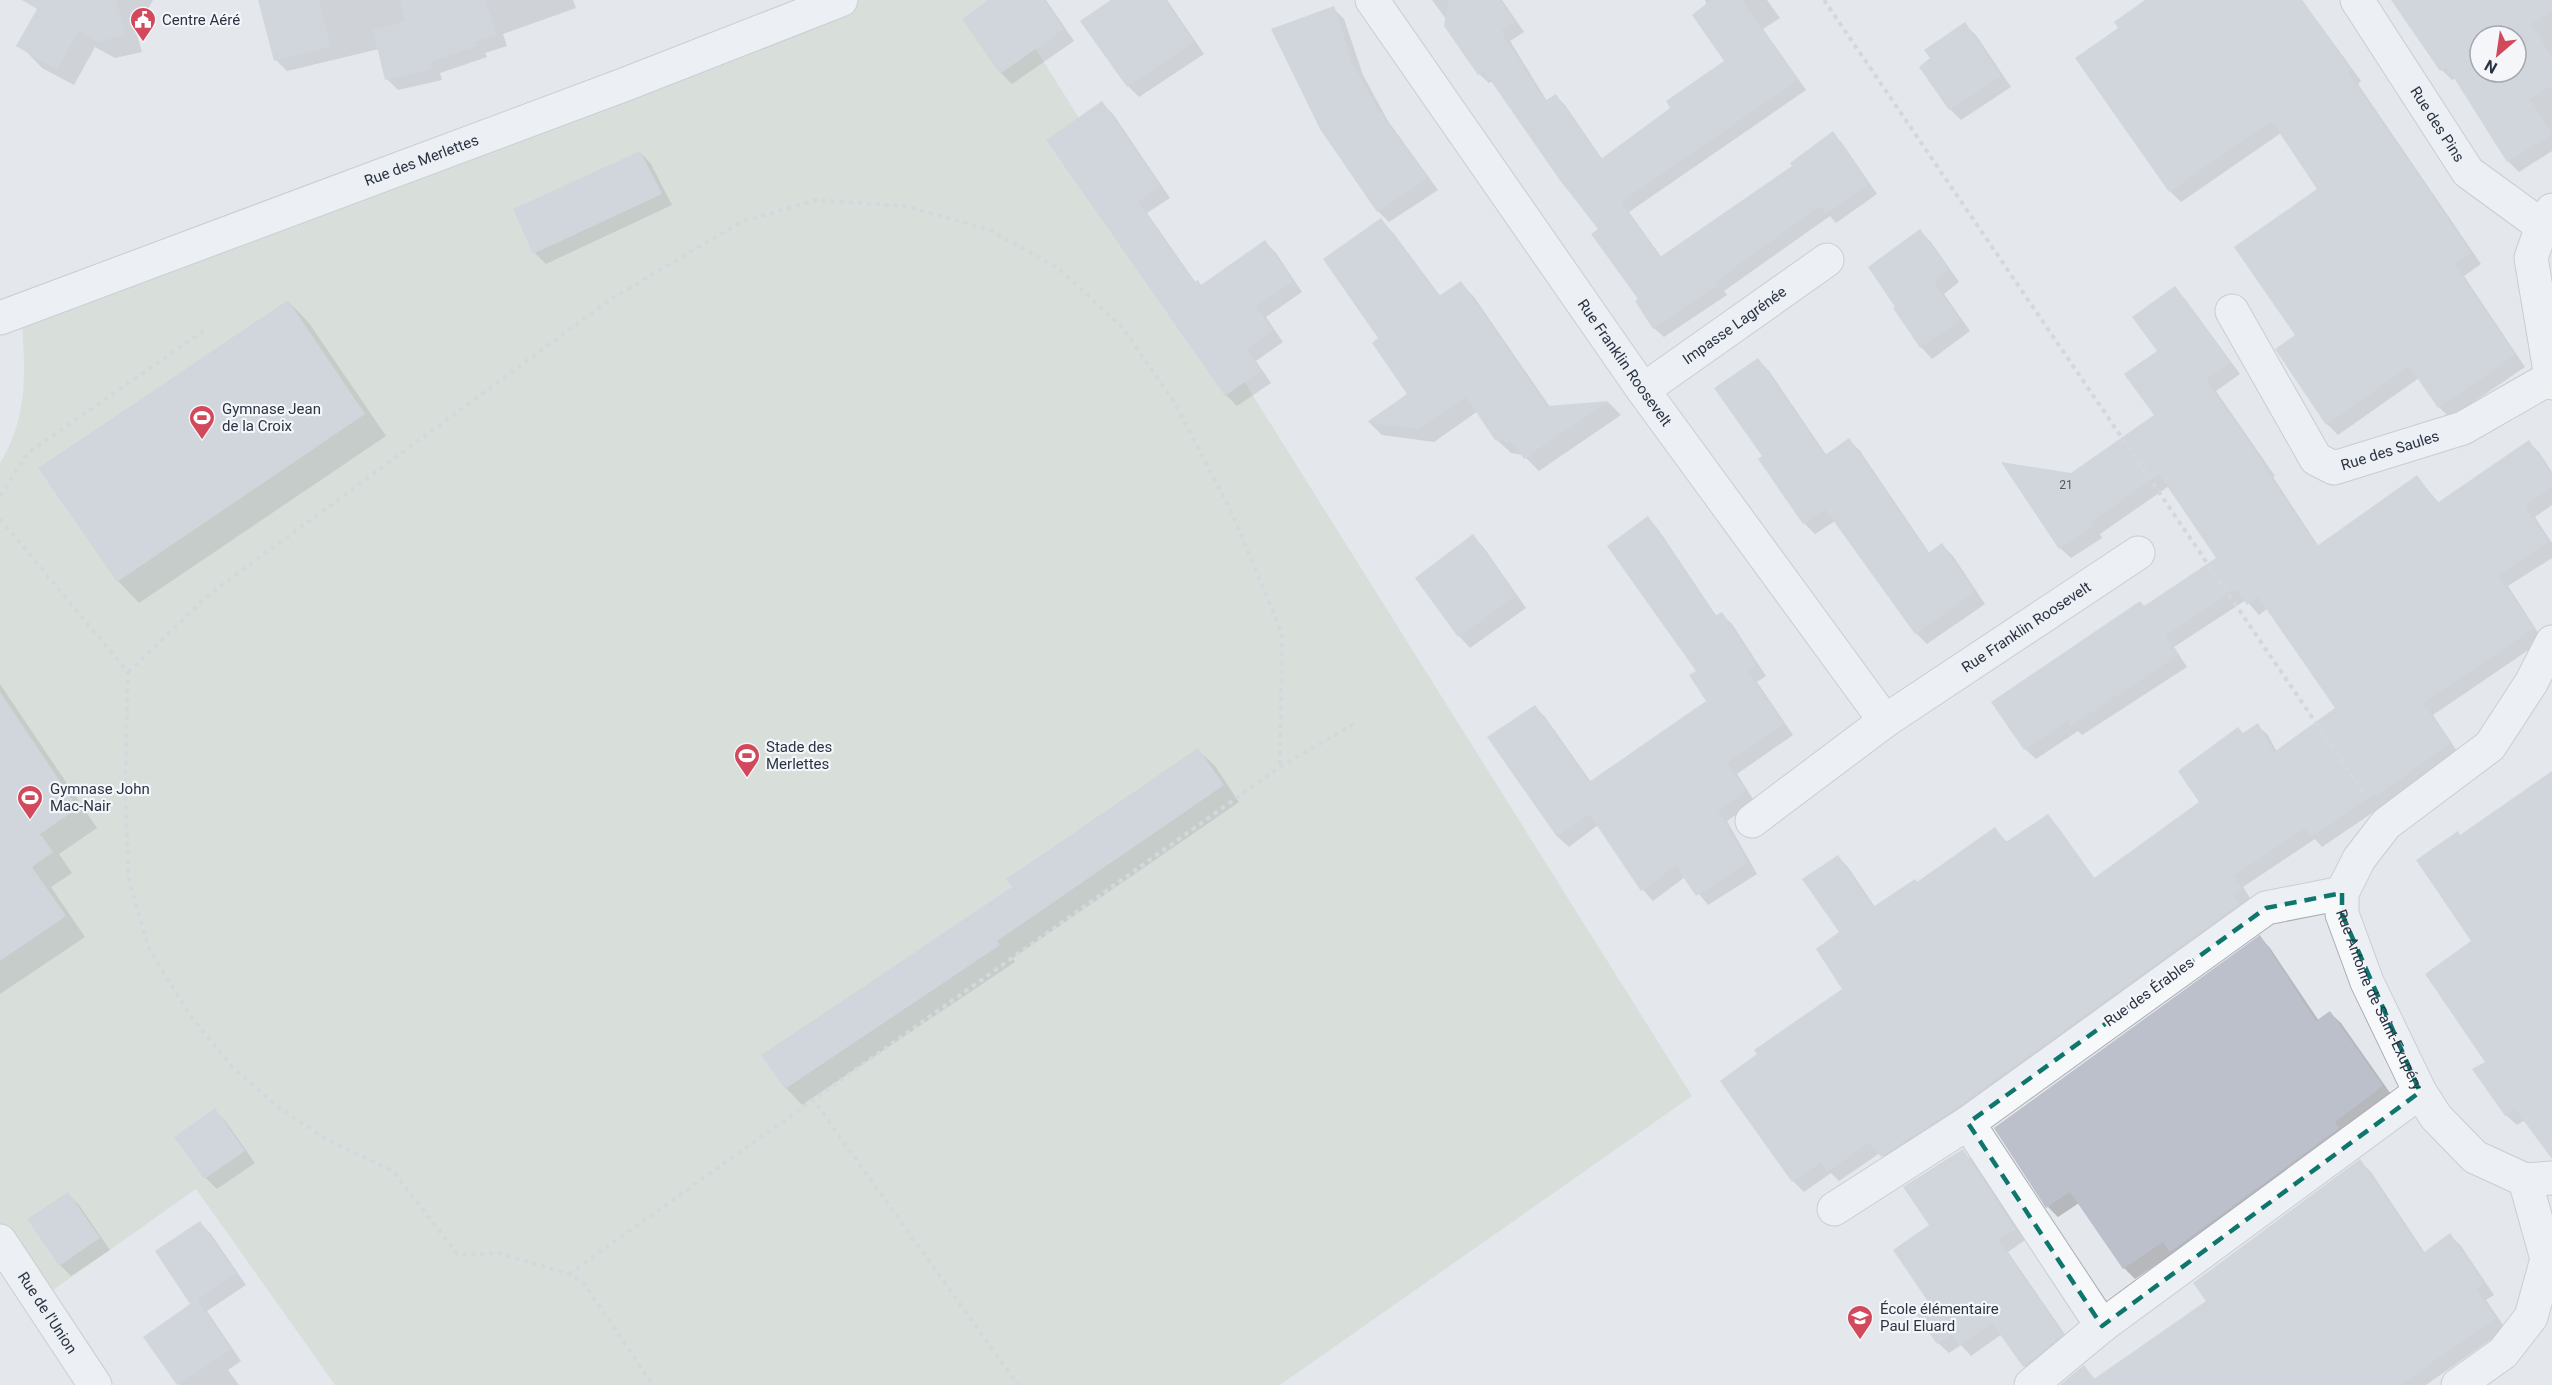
<svg xmlns="http://www.w3.org/2000/svg" width="2552" height="1385" viewBox="0 0 2552 1385" font-family="Roboto,sans-serif">
<rect width="100%" height="100%" fill="#e4e7ec"/>
<path fill="#c9d6c5" d="M849 0H1005L1692 1096 1280 1385H335L196 1189 39 1300 0 1241V463C30 415 25 364 21 311Z"/>
<path fill="#0003" fill-rule="evenodd" d="M44 0H153L136 31 142 52 115 58 95 47 74 85 42 68 26 51Z
M260 0H573L576 8 503 34 507 46 485 53 487 57 440 73 442 80 398 90 387 79 379 49 287 71 276 60Z
M991 0H1046L1074 41 1012 84 1001 73Z
M1114 0H1167L1204 54 1139 97 1128 86Z
M1432 0H1502L1524 32 1510 41 1547 101 1555 95 1565 105 1602 159 1672 109 1726 62 1705 0H1767L1780 18 1763 29 1806 90 1629 212 1662 258 1794 167 1832 133 1842 143 1877 194 1836 223 1830 216 1724 291 1727 295 1664 337 1654 328 1600 229 1493 81 1489 83 1479 74 1446 19Z
M2147 0H2302L2361 81 2358 84 2481 264 2464 276 2525 367 2450 418 2439 407 2419 378 2338 435 2327 424 2297 335 2319 190 2281 133 2181 202 2170 191 2120 28Z
M2393 0H2552V151L2519 172 2508 161 2456 78 2452 80 2442 70ZM2480 36H2516V72H2480Z
M1333 8 1344 19 1363 75 1388 121 1438 190 1389 222 1378 211Z
M1964 24 1976 35 2011 87 1961 120 1950 109Z
M1102 103 1113 114 1170 198 1147 213 1196 283 1201 286 1265 242 1276 253 1302 292 1266 317 1283 342 1256 361 1271 383 1237 406 1226 395 1048 140Z
M640 152 651 164 672 205 546 264 535 253Z
M1381 220 1394 234 1441 297 1461 283 1474 297 1550 407 1608 402 1621 415 1539 471 1523 455 1511 453 1496 439 1478 411 1434 442 1382 435 1369 422 1409 394 1380 339Z
M1920 231 1931 242 1959 282 1944 294 1970 331 1932 359 1921 347 1895 309Z
M2174 288 2185 299 2240 374 2216 391 2275 476 2273 477 2319 547 2417 477 2439 503 2528 442 2539 452 2552 472V505L2535 517 2552 543V558L2508 586 2543 640 2433 715 2459 754 2322 847 2315 839 2243 887 2252 901 1893 1166 1880 1153 1839 1181 1831 1173 1804 1192 1793 1181 1722 1081 1844 989 1837 856 1848 867 1875 907 1917 883 1995 829 2008 843 2047 816 2058 827 2095 879 2201 803 2244 734 2257 725 2268 735 2277 752 2337 708 2267 609 2259 615 2246 600 2174 647 2187 667 2082 735 2078 731 2036 759 2025 749 2144 607 2218 558 2169 486 2100 534 2102 538 2071 558 2060 548 2072 475 2156 416 2159 351Z
M288 301 309 323 386 436 139 603 118 581 40 468Z
M1758 360 1769 371 1827 456 1849 440 1860 451 1930 554 1942 545 1953 556 1985 604 1927 644 1916 633 1835 521 1815 534 1804 523 1764 457Z
M1648 518 1658 529 1717 617 1721 614 1732 624 1766 676 1757 682 1793 735 1737 774 1755 802 1727 821 1757 874 1708 905 1685 877 1653 901 1643 890 1598 825 1569 847 1558 837 1489 738 1535 707 1545 717 1591 782 1708 702Z
M1473 536 1484 548 1526 608 1470 648 1459 636 1417 578Z
M0 684 97 828 59 854 72 873 51 887 85 937 0 994Z
M1198 750 1215 766 1239 802 1013 958 1015 962 802 1105 786 1088 1014 887Z
M2552 773V1145L2525 1120 2517 1125 2506 1115 2488 1062 2461 836Z
M2260 937 2270 948 2319 1021 2330 1013 2341 1023 2393 1097 2182 1262 2173 1253 2135 1279 2124 1268 2079 1203 2058 1217 2048 1207Z
M215 1110 226 1122 255 1163 217 1189 206 1178 176 1137Z
M1962 1151 1973 1161 2025 1240 2008 1252 2073 1346 2035 1377 2024 1366 2002 1334 1971 1356 1961 1345 1949 1353 1938 1343 1933 1306 1931 1225Z
M2360 1161 2371 1172 2425 1253 2450 1235 2461 1246 2494 1295 2486 1300 2506 1329 2426 1385H2063L2084 1367 2096 1380 2208 1301Z
M68 1194 79 1205 110 1250 71 1276 60 1265Z
M200 1223 211 1234 246 1285 207 1311 241 1361 228 1370 239 1385H179L145 1338 193 1304 157 1251Z"/>
<path fill="#bbc0ca" fill-rule="evenodd" d="M22 0H116L126 35 97 42 78 31 57 70 16 46 37 9Z
M258 0H319L331 47 274 61Z
M400 0H485L497 35 475 42 477 46 430 62 432 69 385 80 373 30 405 21Z
M988 0H1044L1064 29 1000 74 962 19Z
M1111 0H1165L1194 42 1127 87 1080 21Z
M1448 0H1500L1515 22 1501 31 1545 101 1556 94 1601 159 1670 108 1666 101 1724 61 1692 15 1711 0H1742L1798 80 1621 202 1660 257 1792 166 1790 163 1833 131 1869 184 1826 214 1820 206 1716 281 1718 285 1653 329 1635 301 1638 299 1591 234 1598 229 1559 179 1484 71 1478 75 1444 26Z
M2145 0H2302L2351 70 2348 72 2471 253 2454 264 2515 355 2438 408 2409 366 2326 425 2275 349 2295 335 2234 247 2317 189 2273 123 2270 122 2169 192 2075 58 2118 28 2114 22Z
M2391 0H2552V11L2531 24 2552 57V86L2530 99 2552 134 2507 162 2447 67 2440 71ZM2480 36H2516V72H2480Z
M1334 6 1352 62 1377 108 1428 178 1377 212 1320 129 1271 29Z
M1965 22 2001 76 1949 110 1919 67 1930 58 1924 50Z
M1102 101 1160 186 1138 202 1194 282 1198 280 1201 285 1265 240 1293 281 1256 306 1273 331 1247 349 1261 371 1225 396 1046 140Z
M640 151 662 194 533 254 513 209Z
M1381 218 1439 296 1461 281 1547 406 1609 401 1524 459 1512 443 1495 440 1466 397 1419 429 1367 422 1407 394 1372 343 1378 338 1323 259Z
M1920 229 1949 270 1934 282 1960 320 1920 348 1893 308 1895 307 1868 267Z
M2175 286 2231 363 2206 380 2265 465 2263 466 2317 546 2417 475 2437 503 2529 440 2552 475V487L2525 506 2549 542 2498 575 2534 628 2423 703 2450 743 2377 796 2375 794 2311 837 2305 828 2233 876 2242 889 2233 895 2239 904 1957 1107 1881 1157 1870 1142 1827 1172 1821 1162 1792 1182 1720 1081 1757 1054 1754 1050 1842 989 1816 949 1839 932 1802 879 1838 855 1873 907 1915 879 1917 882 1995 827 2006 842 2048 814 2094 878 2199 802 2178 771 2238 727 2243 733 2258 723 2274 752 2335 708 2258 597 2247 605 2236 589 2165 636 2178 655 2071 726 2067 721 2024 750 1991 702 2140 601 2144 606 2216 558 2159 474 2090 523 2092 527 2059 549 2001 462 2071 473 2154 415 2124 374 2157 351 2132 317Z
M288 300 365 414 117 582 38 468Z
M1758 358 1825 455 1849 438 1928 553 1942 543 1975 592 1915 634 1825 509 1803 524 1758 459 1762 456 1714 388Z
M1648 516 1715 616 1722 612 1757 665 1748 671 1784 724 1727 763 1746 791 1718 810 1748 863 1696 896 1676 866 1641 891 1589 814 1557 837 1487 737 1535 705 1589 782 1706 701 1689 675 1696 671 1607 546Z
M1473 534 1516 596 1458 637 1415 578Z
M0 692 78 808 40 834 53 852 32 867 66 916 0 961Z
M1198 748 1224 785 997 941 1000 945 785 1089 761 1055 1012 887 1006 879Z
M2552 771V1159L2515 1109 2505 1116 2472 1069 2485 1062 2425 974 2471 941 2416 860 2458 831 2460 835Z
M2260 935 2316 1021 2330 1011 2383 1086 2335 1122 2339 1128 2170 1252 2163 1242 2123 1269 2070 1192 2046 1208 1994 1128Z
M215 1108 245 1151 204 1179 174 1137Z
M1963 1149 2015 1229 1998 1240 2063 1334 2023 1367 1992 1323 1959 1346 1952 1334 1937 1344 1917 1315 1931 1306 1893 1250 1929 1225 1903 1187Z
M2360 1159 2423 1253 2450 1233 2484 1283 2476 1289 2496 1318 2400 1385H2060L2084 1365 2094 1379 2206 1301 2193 1283Z
M68 1192 100 1238 59 1266 27 1219Z
M200 1221 236 1273 197 1300 231 1349 177 1385 143 1337 193 1302 190 1304 155 1251Z"/>
<g fill="none" stroke-linecap="round" stroke-linejoin="round">
<defs>
<g id="minor">
<path id="s1" d="M1372 0 1643 390 1885 721"/>
<path id="s2" d="M2357 0 2468 172 2542 226"/>
<path d="M2552 210 2542 226 2531 258 2552 383"/>
<path id="s3" d="M2232 311 2316 459 2334 468 2463 428 2550 378"/>
<path id="s4" d="M0 318 626 84 841 0"/>
<path id="s5" d="M1643 390 1827 260"/>
<path id="s6" d="M2552 642 2531 683 2490 746 2386 824 2359 859 2342 893V914L2367 982 2420 1092 2436 1117 2475 1157 2525 1180 2552 1178"/>
<path id="s7" d="M1752 821 1885 721 2138 553"/>
<path d="M2342 893 2266 908 1968 1123 2102 1326 2420 1092"/>
<path d="M1834 1209 1968 1123"/>
<path id="s8" d="M0 1241 95 1385"/>
<path d="M2031 1385 2102 1326"/>
<path d="M2458 1385 2503 1353 2531 1317 2547 1259 2525 1180"/>
</g>
</defs>
<use href="#minor" stroke="#a9aeb7" stroke-width="35"/>
<path stroke="#c2c5cb" stroke-width="4" stroke-dasharray="4.5 4.5" stroke-linecap="butt" d="M1824 0 2363 792
M0 496 28 453 209 327
M0 519 128 672 125 791 129 880 149 949 190 1015 233 1068 279 1108 328 1140 393 1171 458 1255 498 1253 569 1274 583 1282 653 1385
M128 672 211 593 611 299 741 222 816 200 904 206 988 229 1058 268 1122 327 1176 405 1232 513 1282 633 1280 767
M812 1098 1018 1385
M569 1274 1280 767 1357 722"/>
<use href="#minor" stroke="#f7f8fa" stroke-width="33"/>
</g>
<path d="M0 0H2552V1385H0ZM2342 893V914L2420 1092 2102 1326 1968 1123 2266 908Z" fill="#e4e7ec" fill-opacity=".55" fill-rule="evenodd"/>
<path fill="none" stroke="#0f766e" stroke-width="4.5" stroke-dasharray="12 8" stroke-linejoin="round" d="M2342 893V914L2420 1092 2102 1326 1968 1123 2266 908Z"/>
<defs>
<symbol id="civic-pin" viewBox="-11 -11 22 30"><path d="M0 17L-7.5 6A9.5 9.5 0 1 1 7.5 6Z" fill="#d1495b" stroke="#f4f6f9"/><path d="M-.6-6.5H3V-4.5H.6V-3L4-1V1h2V6H-6V1h2V-1L-.6-3ZM-1.2 2.5V6h2.4V2.5Z" fill="#fff"/></symbol>
<symbol id="stadium-pin" viewBox="-11 -11 22 30"><path d="M0 17L-7.5 6A9.5 9.5 0 1 1 7.5 6Z" fill="#d1495b" stroke="#f4f6f9"/><path d="M0-5a6.5 5 0 1 0 0 10a6.5 5 0 1 0 0-10ZM-3.5-1.8h7v3.6h-7Z" fill="#fff"/></symbol>
<symbol id="school-pin" viewBox="-11 -11 22 30"><path d="M0 17L-7.5 6A9.5 9.5 0 1 1 7.5 6Z" fill="#d1495b" stroke="#f4f6f9"/><path d="M0-5L7-2L0 1L-7-2ZM-4 1L0 2.5L4 1V4Q0 6-4 4Z" fill="#fff"/></symbol>
</defs>
<g fill-rule="evenodd">
<use href="#civic-pin" x="128" y="5" width="30" height="40"/>
<use href="#stadium-pin" x="187" y="403" width="30" height="40"/>
<use href="#stadium-pin" x="732" y="741" width="30" height="40"/>
<use href="#stadium-pin" x="15" y="783" width="30" height="40"/>
<use href="#school-pin" x="1845" y="1303" width="30" height="40"/>
</g>
<g text-anchor="middle" stroke-width="4.5" stroke-linejoin="round" paint-order="stroke">
<g font-size="12" fill="#4f5766">
<text x="2066" y="489">21</text>
</g>
<g font-size="15" fill="#2b3445" stroke="#f4f6f9" text-anchor="start">
<text x="162" y="25">Centre Aéré</text>
<text x="222" y="414">Gymnase Jean<tspan x="222" dy="17">de la Croix</tspan></text>
<text x="766" y="752">Stade des<tspan x="766" dy="17">Merlettes</tspan></text>
<text x="50" y="794">Gymnase John<tspan x="50" dy="17">Mac-Nair</tspan></text>
<text x="1880" y="1314">École élémentaire<tspan x="1880" dy="17">Paul Eluard</tspan></text>
</g>
<g font-size="15" fill="#2b3445" stroke="#f4f6f9">
<text dy="5" stroke="none"><textPath href="#s2" startOffset="148">Rue des Pins</textPath></text>
<text dy="5" stroke="none"><textPath href="#s4" startOffset="450">Rue des Merlettes</textPath></text>
<text dy="5" stroke="none"><textPath href="#s5" startOffset="112">Impasse Lagrénée</textPath></text>
<text dy="5" stroke="none"><textPath href="#s1" startOffset="442">Rue Franklin Roosevelt</textPath></text>
<text dy="5" stroke="none"><textPath href="#s3" startOffset="249">Rue des Saules</textPath></text>
<text dy="5" stroke="none"><textPath href="#s7" startOffset="336">Rue Franklin Roosevelt</textPath></text>
<text transform="translate(2149 992) rotate(-36)" y="5">Rue des Érables</text>
<text dy="5" stroke="none"><textPath href="#s6" startOffset="448">Rue Antoine de Saint-Exupéry</textPath></text>
<text dy="5" stroke="none"><textPath href="#s8" startOffset="86">Rue de l'Union</textPath></text>
</g>
</g>
<g transform="translate(2498 54) rotate(209)"><circle r="28" fill="#f4f6f9" stroke="#a4a8b1" stroke-width="1.5"/>
<path d="M0-4.5L10 22L0 15L-10 22Z" fill="#d1495b"/>
<text y="-9" font-size="16" font-weight="bold" text-anchor="middle" fill="#2b3445">N</text>
</g>
</svg>
